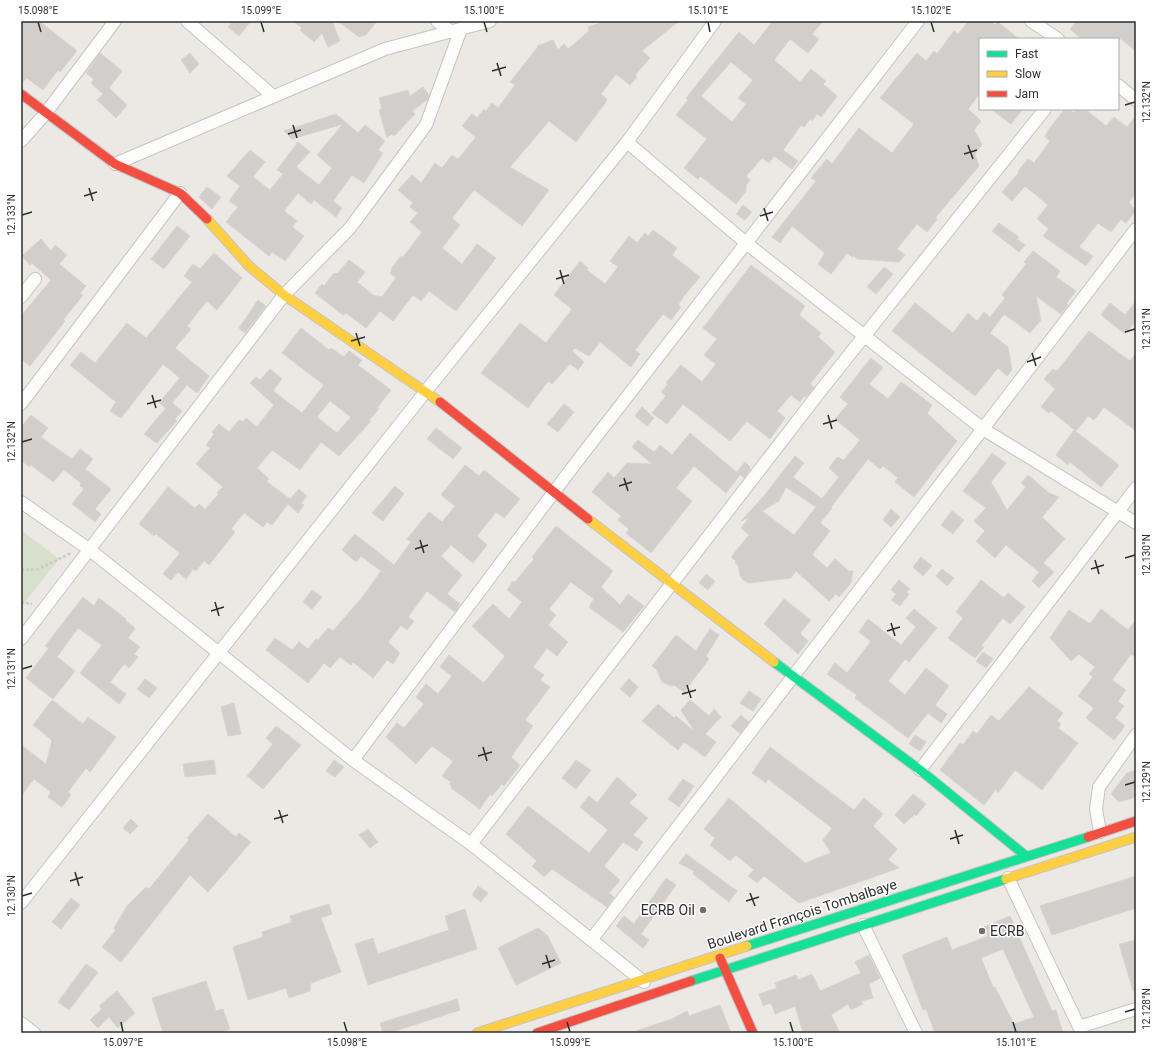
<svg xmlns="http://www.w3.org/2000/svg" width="1157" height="1054" viewBox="0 0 1157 1054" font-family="Roboto,sans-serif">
<rect width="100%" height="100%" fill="#ece8e4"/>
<path fill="#d8e0cc" d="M21 530 59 559 21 607Z"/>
<path fill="#d1cecb" stroke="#d7d4d0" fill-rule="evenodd" d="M21 21H39L77 51 60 72 58 70 43 90 27 78 21 84Z
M233 21H251L239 36 228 27Z
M293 21H332L340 41 328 47 322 33 314 42 300 30 302 28Z
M338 21H377L366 35 359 37Z
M607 21H679L642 51 650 58 635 75 637 77 630 85 616 74 601 94 607 99 606 102 576 142 549 121 510 167 549 190 522 226 474 190 452 218 460 225 442 248 462 264 477 244 496 258 456 311 429 291 421 301 413 295 393 321 380 311 366 328 346 313 343 315 315 293 322 284 324 286 334 273 337 274 349 260 365 272 357 282 373 295 382 297 396 278 390 273 392 270 391 269 401 256 403 257 422 232 410 222 418 213 410 207 413 203 398 190 412 175 421 183 435 163 442 168 452 155 457 159 459 158 476 137 462 126 472 114 477 118 484 109 486 111 492 103 498 108 515 85 510 82 538 47 537 46 553 40 558 50 564 44 568 49 589 31 588 27Z
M773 21H823L812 34 819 39 808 53 790 39 774 60 800 82 811 69 826 81 823 84 837 96 821 117 817 114 812 121 810 119 804 127 801 125 783 150 798 161 792 169 774 156 769 163 762 158 746 176 750 180 746 185V191L736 204 707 181 700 176 698 179 684 168 707 139 676 115 688 100 686 98 739 32 754 45ZM731 62 753 80 738 98 746 104 732 122 701 96Z
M969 21H991L995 25 998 22 1019 39H980V93L968 109 981 121 974 130 982 144 975 154 979 166 935 218 937 219 927 232 917 224 897 249 905 255 899 262 857 259 854 256 852 257 847 253 831 274 818 264 825 253 792 226 780 243 772 237 816 181 811 178 827 159 832 164 859 128 892 153 914 124 880 98 917 53 926 61 934 51 937 54 954 31 958 34Z
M1077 21H1136V51L1121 39H1082L1070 29Z
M100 53 122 71 109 88 127 105 116 118 97 100 103 94 91 83 94 79 86 73Z
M190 53 199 64 190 73 181 60Z
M423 87 429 95 427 100 412 111 415 114 394 136 391 134 387 138 379 110 382 109 379 98 408 90 410 96Z
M991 109H1023L1011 124Z
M1065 109H1069L1074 113 1077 109H1085L1106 126 1114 117 1127 127 1136 116V193L1129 202 1136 211 1126 223 1121 219 1111 232 1098 223 1079 247 1093 256 1086 266 1043 236 1049 229 1037 219 1048 205 1025 186 1012 201 1002 192 1019 172 1018 171 1028 159 1034 163 1050 141 1045 137 1049 129Z
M336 114 358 133 365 125 385 141 378 150 383 153 364 183 352 175 333 201 342 208 336 217 314 200 311 204 298 193 284 211 297 221 292 227 304 236 285 261 272 252 269 256 226 222 238 207 229 201 240 186 227 176 250 150 265 162 253 177 270 190 283 174 277 170 298 142 310 152 296 167 319 185 332 168 317 155 343 124 292 139 284 131Z
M207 187 221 197 212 209 199 197Z
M743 205 752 212 745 220 736 214Z
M999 223 1019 237 1017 239 1025 245 1019 252 992 231Z
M177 226 190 236 164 269 151 259Z
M653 230 677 248 672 255 700 277 684 296 678 305 681 307 671 320 663 314 635 350 640 354 631 367 600 342 589 356 575 348 572 351 584 362 578 370 570 364 552 384 548 381 528 408 481 373 520 323 546 343 572 309 554 295 580 261 588 268 587 270 605 284 618 267 610 261 629 236 637 243 645 233 648 236Z
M41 239 51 251 55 245 67 255 59 264 86 286 80 293 83 295 63 320 65 321 30 366 21 359V316L51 280 32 263 30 265 22 256Z
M1033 251 1060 271 1056 277 1076 291 1066 304 1068 305 1061 314 1036 296 1041 320 1030 333 1004 314 990 333 1008 347 1012 370 1007 376 998 368 975 396 892 331 915 303 953 333 968 313 977 321 984 312 990 317 1005 298 1002 295 1026 264 1024 262Z
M214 253 242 278 217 310 207 301 187 326 191 329 175 348 209 376 197 393 187 385 172 403 182 411 175 419 177 421 157 443 144 434 166 408 159 403 180 378 163 364 121 418 110 411 116 402 70 365 81 352 95 363 127 323 146 338 192 282 184 276 193 264 200 269Z
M751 265 805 306 799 315 821 333 818 337 835 352 810 384 814 387 806 397 804 396 800 402 791 395 777 411 785 418 770 439 747 421 730 441 683 404 667 424 652 413 666 396 661 392 668 384 666 383 681 365 702 382 716 364 704 355 717 339 703 328Z
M884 267 893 274 876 294 867 287Z
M258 300 266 306 245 333 239 328Z
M1136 301V321L1125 334 1101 315 1110 303 1125 315Z
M301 328 329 350 331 348 344 357 349 351 362 360 358 365 391 390 377 408 379 409 369 420 371 421 339 456 321 442 300 470 272 450 257 468 269 479 266 481 290 499 299 489 307 496 301 503 304 505 298 513 288 504 272 525 267 522 263 527 244 513 231 529 235 532 209 565 204 561 196 571 193 569 186 579 178 572 171 580 163 574 180 553 156 534 154 536 139 524 168 487 195 508 199 504 205 509 219 494 217 493 223 487 196 464 210 448 206 445 214 434 212 432 219 424 229 432 239 420 243 422 246 418 257 427 270 410 274 405 250 383 256 377 260 380 270 369 282 379 273 391 302 413 324 385 282 353ZM330 401 351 417 337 433 317 417Z
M1089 331 1130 361 1136 353V431L1104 407 1094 420 1088 416 1076 431 1051 411 1049 413 1041 407 1055 389 1044 379 1053 369 1057 371Z
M871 358 883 368 869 384 888 399 901 382 907 386 932 405 927 413 957 441 914 497 895 482 898 478 883 466 880 469 868 459 831 507 832 508 820 523 830 531 812 555 827 568 835 559 849 571H853L851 583 839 597 836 594 829 601 796 571 791 578 749 583 743 580 740 575 738 565 735 563 736 561 731 557 749 535 741 528 750 517 741 521 763 497 795 456 804 463 793 477 822 499 839 477 829 468 837 457 844 460 860 440 835 419 848 404 840 397ZM786 487 816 507 794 535 762 511 779 501Z
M564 404 574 412 558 432 547 424Z
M642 407 654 418 647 426 635 416Z
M31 415 48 428 41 437 72 459 80 449 93 459 85 469 111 489 95 509 101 514 95 522 72 504 84 489 80 486 81 483 64 470 53 482 31 465 29 467 21 460V427Z
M436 428 462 448 453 459 427 439Z
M1074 430 1119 465 1101 487 1070 462 1068 465 1056 455Z
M690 433 740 475 726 493 694 466 676 488 692 501 651 553 626 533 629 529 618 520 621 516 592 492 608 472 614 478 627 463 652 464 632 447 638 440 654 452 660 445 672 455Z
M992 453 1006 463 991 482 1007 510 1026 487 1021 483 1028 475 1049 493 1059 497 1042 517 1065 539 1043 563 1054 572 1039 588 1032 581 1039 572 1006 545 995 558 976 541 985 531 974 521 986 508 963 491Z
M745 462 750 467V469L744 478 737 472Z
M465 465 479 476 484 470 520 499 504 518 496 512 477 536 487 545 473 563 451 545 441 556 462 575 447 594 460 604 455 612 427 591 408 617 414 621 407 630 401 625 388 642 400 653 393 664 387 660 373 678 353 662 351 665 340 657 330 668 324 663 308 683 266 650 275 638 292 650 299 642 308 649 316 639 318 640 328 628 333 631 364 595 381 571 361 556 356 562 342 550 350 540 355 534 394 565 411 542 407 539 429 512 442 522 455 506 441 495Z
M395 486 404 494 383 521 372 513Z
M891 509 900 517 891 527 883 520Z
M952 511 964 520 953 534 941 525Z
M556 526 613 571 601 587 620 605 628 594 644 606 623 632 589 607 594 599 571 582 549 609 556 615 548 625 568 642 557 656 547 648 533 667 544 675 540 680 550 687 525 720 533 726 511 757 520 765 504 786 502 784 492 796 490 794 480 809 451 788 452 787 449 784 451 782 442 776 453 761 432 746 416 764 386 737 397 723 404 728 424 704 416 697 426 684 438 694 452 676 440 667 449 655 484 683 505 656 472 626 493 604 509 619 522 602 507 590 513 581 515 582 534 559 532 557Z
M921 557 932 566 923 576 913 567Z
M942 569 954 578 947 586 936 576Z
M706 574 715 581 708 590 699 583Z
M899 580 910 589 906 592 909 594 900 606 891 600 896 594 891 590Z
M981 580 1004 598 1008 593 1025 607 1010 624 1003 618 981 646 984 647 975 658 948 638 963 618 956 612Z
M312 590 322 597 312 609 303 602Z
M83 597 94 606 99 598 126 619 125 620 135 628 128 638 140 647 134 654 138 657 129 668 124 664 110 682 126 694 119 704 80 673 102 645 78 628 57 657 75 671 53 699 26 678 49 648 45 646Z
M784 599 811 620 800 633 808 641 798 654 764 624Z
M914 609 937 628 909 662 905 659 888 681 905 695 926 668 949 686 935 705 947 714 941 723 928 713 908 738 855 698 857 695 827 674 835 663 847 673 871 641 859 632 868 619 901 645 916 627 906 618Z
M1101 609 1128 630 1136 620V657L1131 654 1112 680 1126 690 1118 701 1124 706 1115 718 1125 726 1114 740 1086 718 1094 708 1078 696 1093 677 1089 674 1095 667 1079 654 1071 661 1050 638 1069 610 1090 624Z
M710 629 719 635 706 656 709 659 684 692 674 685 671 686 662 682 657 670 652 666 676 635 696 651Z
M983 652 993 659 986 668 976 661Z
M145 679 157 688 149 698 137 689Z
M629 679 638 687 630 697 620 689Z
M1029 687 1063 713 1057 721 1061 724 1058 728 1078 743 1042 790 1015 770 998 793 996 789 984 805 940 770 960 743 963 745 973 731 977 734 991 715 999 721Z
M749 691 761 699 753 711 740 703Z
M52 700 83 724 88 717 116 737 90 772 86 768 68 792 71 795 62 807 48 797 51 792 34 779 21 796V745L46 764 52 740 33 725Z
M690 700 709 716 714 709 721 717 705 734 716 742 705 757 684 742 678 750 642 721 658 704 674 718 676 716 695 732 681 710Z
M234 703 241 734 228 736 221 707Z
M741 715 749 722 740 733 731 726Z
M276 726 301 745 263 789 247 776 273 744 266 738Z
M915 735 926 742 920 751 909 744Z
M770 747 854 810 864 798 883 814 873 826 897 849 888 860 899 868 799 903 764 876 757 883 748 876 754 870 736 855 730 861 710 845 715 838 704 829 729 798 805 863 831 853 823 840 832 828 768 779 766 783 752 773Z
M214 760 216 774 185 777 183 764Z
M334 760 344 767 335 777 326 771Z
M576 760 591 770 576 789 562 778Z
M1136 770V797L1119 802 1111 794 1127 773Z
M617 777 637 795 629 803 648 818 633 835 643 842 637 851 623 842 604 866 620 880 609 893 614 897 607 907 552 869 544 877 532 866 537 861 506 834 528 806 589 853 608 830 580 807 589 796 597 803Z
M683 779 694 786 679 807 668 799Z
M913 794 926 804 916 816 915 814 904 824 895 815Z
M208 814 236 837 239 833 251 842 208 892 190 875 121 962 102 947 116 930 114 928 127 906 146 887 149 889 189 840 187 838Z
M131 819 138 826 130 834 123 828Z
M368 829 378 842 370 848 359 835Z
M686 854 737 891 729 902 693 874 694 871 679 863Z
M1136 876V908L1052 935 1040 906Z
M666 878 676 885 641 934 649 940 643 948 616 926 624 916 634 924Z
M478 886 488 893 481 902 472 895Z
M71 898 80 905 61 929 52 922Z
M329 904 332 914 321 918 341 972 311 983 310 991 289 998 286 988 248 1000 233 947 263 937 262 932 292 922 290 916Z
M465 909 477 949 368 985 355 944 373 938 378 954 449 930 445 916Z
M1010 916 1052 1011 1056 1010 1063 1033H935L926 1009 923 1010 902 955 947 937 952 950 988 936 984 927ZM1003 949 1034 1017 1014 1024 995 987H993L981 958Z
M538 928 547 935 561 963 516 985 498 948Z
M1136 940V990L1133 991 1119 944Z
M869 955 880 978 869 984 873 998 861 1001 863 1004 851 1010 848 1004 831 1015 840 1033H803L795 1006 775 1014 771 1003 763 1006 759 994 777 988 775 983 796 975 798 980 812 974 820 991 861 973 855 962Z
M86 964 98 972 69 1010 58 1002Z
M206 981 216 1011 223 1009 230 1029 219 1033H163L152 998Z
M117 991 135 1013 118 1028 109 1017 98 1028 90 1020 102 1009 99 1006Z
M457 999 460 1010 389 1033H383L380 1023Z
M720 1005 731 1033H636V1031L672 1019 687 1011 689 1016Z"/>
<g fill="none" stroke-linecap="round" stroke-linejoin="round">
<defs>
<path id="street" d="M187 21 273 96
M437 21 451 32
M1031 21 1058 39
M1118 85 1136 100
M21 141 45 114 115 21
M627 142 746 243 983 429 1136 523
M115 164 385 49 490 21
M21 297 35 279
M21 404 180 193
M21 502 90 550 353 760 471 844 644 982
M21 639 284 295 350 228 426 125 461 29 476 21
M353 760 575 464 918 21
M920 770 1136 488
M1100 832 1096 809 1099 787 1136 735
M471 844 822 389 1045 109
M1008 878 1082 1033
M21 903 426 391 627 142 715 21
M863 925 916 1033
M591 940 1136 229
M21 1023 34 1033
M1079 1027 1136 1009"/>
<path id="fast" d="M774 662 920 770 1026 856
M747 946 1088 837
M691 981 1006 879"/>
<path id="slow" d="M207 219 249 266 284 295 440 402
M588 519 774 662
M1006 879 1136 837
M477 1033 747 946"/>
<path id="jam" d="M21 94 115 164 180 193 207 219
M440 402 588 519
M1088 837 1136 821
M720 958 753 1033
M537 1033 691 981"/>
</defs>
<use href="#street" stroke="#c5c4c5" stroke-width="14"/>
<use href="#fast" stroke="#c5c4c5" stroke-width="11"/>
<use href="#slow" stroke="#c5c4c5" stroke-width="11"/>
<use href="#jam" stroke="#c5c4c5" stroke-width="11"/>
<path stroke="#c9c9c8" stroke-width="2.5" stroke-dasharray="3 2" stroke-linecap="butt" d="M21 570 39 569 71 553
M21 602 32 604"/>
<use href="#street" stroke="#fcfcfb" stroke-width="12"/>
<use href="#fast" stroke="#16e098" stroke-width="9"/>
<use href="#slow" stroke="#ffcf43" stroke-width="9"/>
<use href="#jam" stroke="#f24e42" stroke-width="9"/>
</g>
<path fill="none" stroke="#2e2e2e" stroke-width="1.5" d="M38 22 41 32M261 22 264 32M484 22 487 32M708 22 710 32M931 22 934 32M497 63 501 76M492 71 506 67M1125 105 1135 102M293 125 297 138M288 134 301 130M968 145 973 159M964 154 977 150M89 188 93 201M84 196 97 192M764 208 768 221M22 215 32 212M760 216 773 212M560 270 564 284M556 279 569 275M1125 332 1135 329M356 333 360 346M351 341 365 337M1032 353 1036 366M1027 362 1041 357M152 395 156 408M147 404 161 400M828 415 832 429M823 424 837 420M22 442 32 439M624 478 628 491M619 486 632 482M420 540 424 553M415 549 428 545M1125 558 1135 555M1095 560 1099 574M1091 569 1104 565M215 602 219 616M211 611 224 607M891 623 895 636M887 631 900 627M22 669 32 666M687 685 691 698M682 694 696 690M483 747 487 761M478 756 492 752M1125 785 1135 782M279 810 283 823M274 819 288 815M955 830 959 844M950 839 963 835M75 872 79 886M70 881 83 877M750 893 755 906M22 896 32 893M746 901 759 897M546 955 550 968M542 964 555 960M1125 1012 1135 1009M121 1022 123 1032M344 1022 347 1032M567 1022 570 1032M790 1022 793 1032M1013 1022 1016 1032"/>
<g fill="#706f6e" stroke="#fff" stroke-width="1.5">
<circle cx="703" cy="910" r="4"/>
<circle cx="982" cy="931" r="4"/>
</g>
<g text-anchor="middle" stroke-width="3" stroke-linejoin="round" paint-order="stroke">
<g font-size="14" fill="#2e2e2e" stroke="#fff" text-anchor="end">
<text x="695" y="915">ECRB Oil</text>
<text x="990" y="936" text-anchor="start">ECRB</text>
</g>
<g font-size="14" fill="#2e2e2e" stroke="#fff">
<text transform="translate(802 914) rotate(-18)" y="5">Boulevard François Tombalbaye</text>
</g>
</g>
<rect width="1157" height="1054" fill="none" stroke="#ffffff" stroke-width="44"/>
<rect x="979" y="38" width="140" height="72" fill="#ffffff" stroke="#ababab"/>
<rect x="987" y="51" width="20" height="6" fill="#16e098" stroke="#ababab"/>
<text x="1015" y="58" font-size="12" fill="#2e2e2e">Fast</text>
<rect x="987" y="71" width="20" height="6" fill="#ffcf43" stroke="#ababab"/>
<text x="1015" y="78" font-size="12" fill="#2e2e2e">Slow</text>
<rect x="987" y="91" width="20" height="6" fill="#f24e42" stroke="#ababab"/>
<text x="1015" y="98" font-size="12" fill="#2e2e2e">Jam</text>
<rect x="22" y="22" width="1113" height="1010" fill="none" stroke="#2e2e2e" stroke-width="1.5"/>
<g font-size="10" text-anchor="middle" fill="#2e2e2e">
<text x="38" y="14">15.098°E</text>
<text x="261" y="14">15.099°E</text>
<text x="484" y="14">15.100°E</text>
<text x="708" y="14">15.101°E</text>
<text x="931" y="14">15.102°E</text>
<text transform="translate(1146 102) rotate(-90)" y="4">12.132°N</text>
<text transform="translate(11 215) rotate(-90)" y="4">12.133°N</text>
<text transform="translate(1146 329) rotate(-90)" y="4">12.131°N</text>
<text transform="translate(11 442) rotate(-90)" y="4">12.132°N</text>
<text transform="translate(1146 555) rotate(-90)" y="4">12.130°N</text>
<text transform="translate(11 669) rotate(-90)" y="4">12.131°N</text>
<text transform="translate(1146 782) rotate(-90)" y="4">12.129°N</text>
<text transform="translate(11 896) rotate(-90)" y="4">12.130°N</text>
<text transform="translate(1146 1009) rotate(-90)" y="4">12.128°N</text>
<text x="123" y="1046">15.097°E</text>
<text x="347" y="1046">15.098°E</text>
<text x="570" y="1046">15.099°E</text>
<text x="793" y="1046">15.100°E</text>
<text x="1016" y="1046">15.101°E</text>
</g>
</svg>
